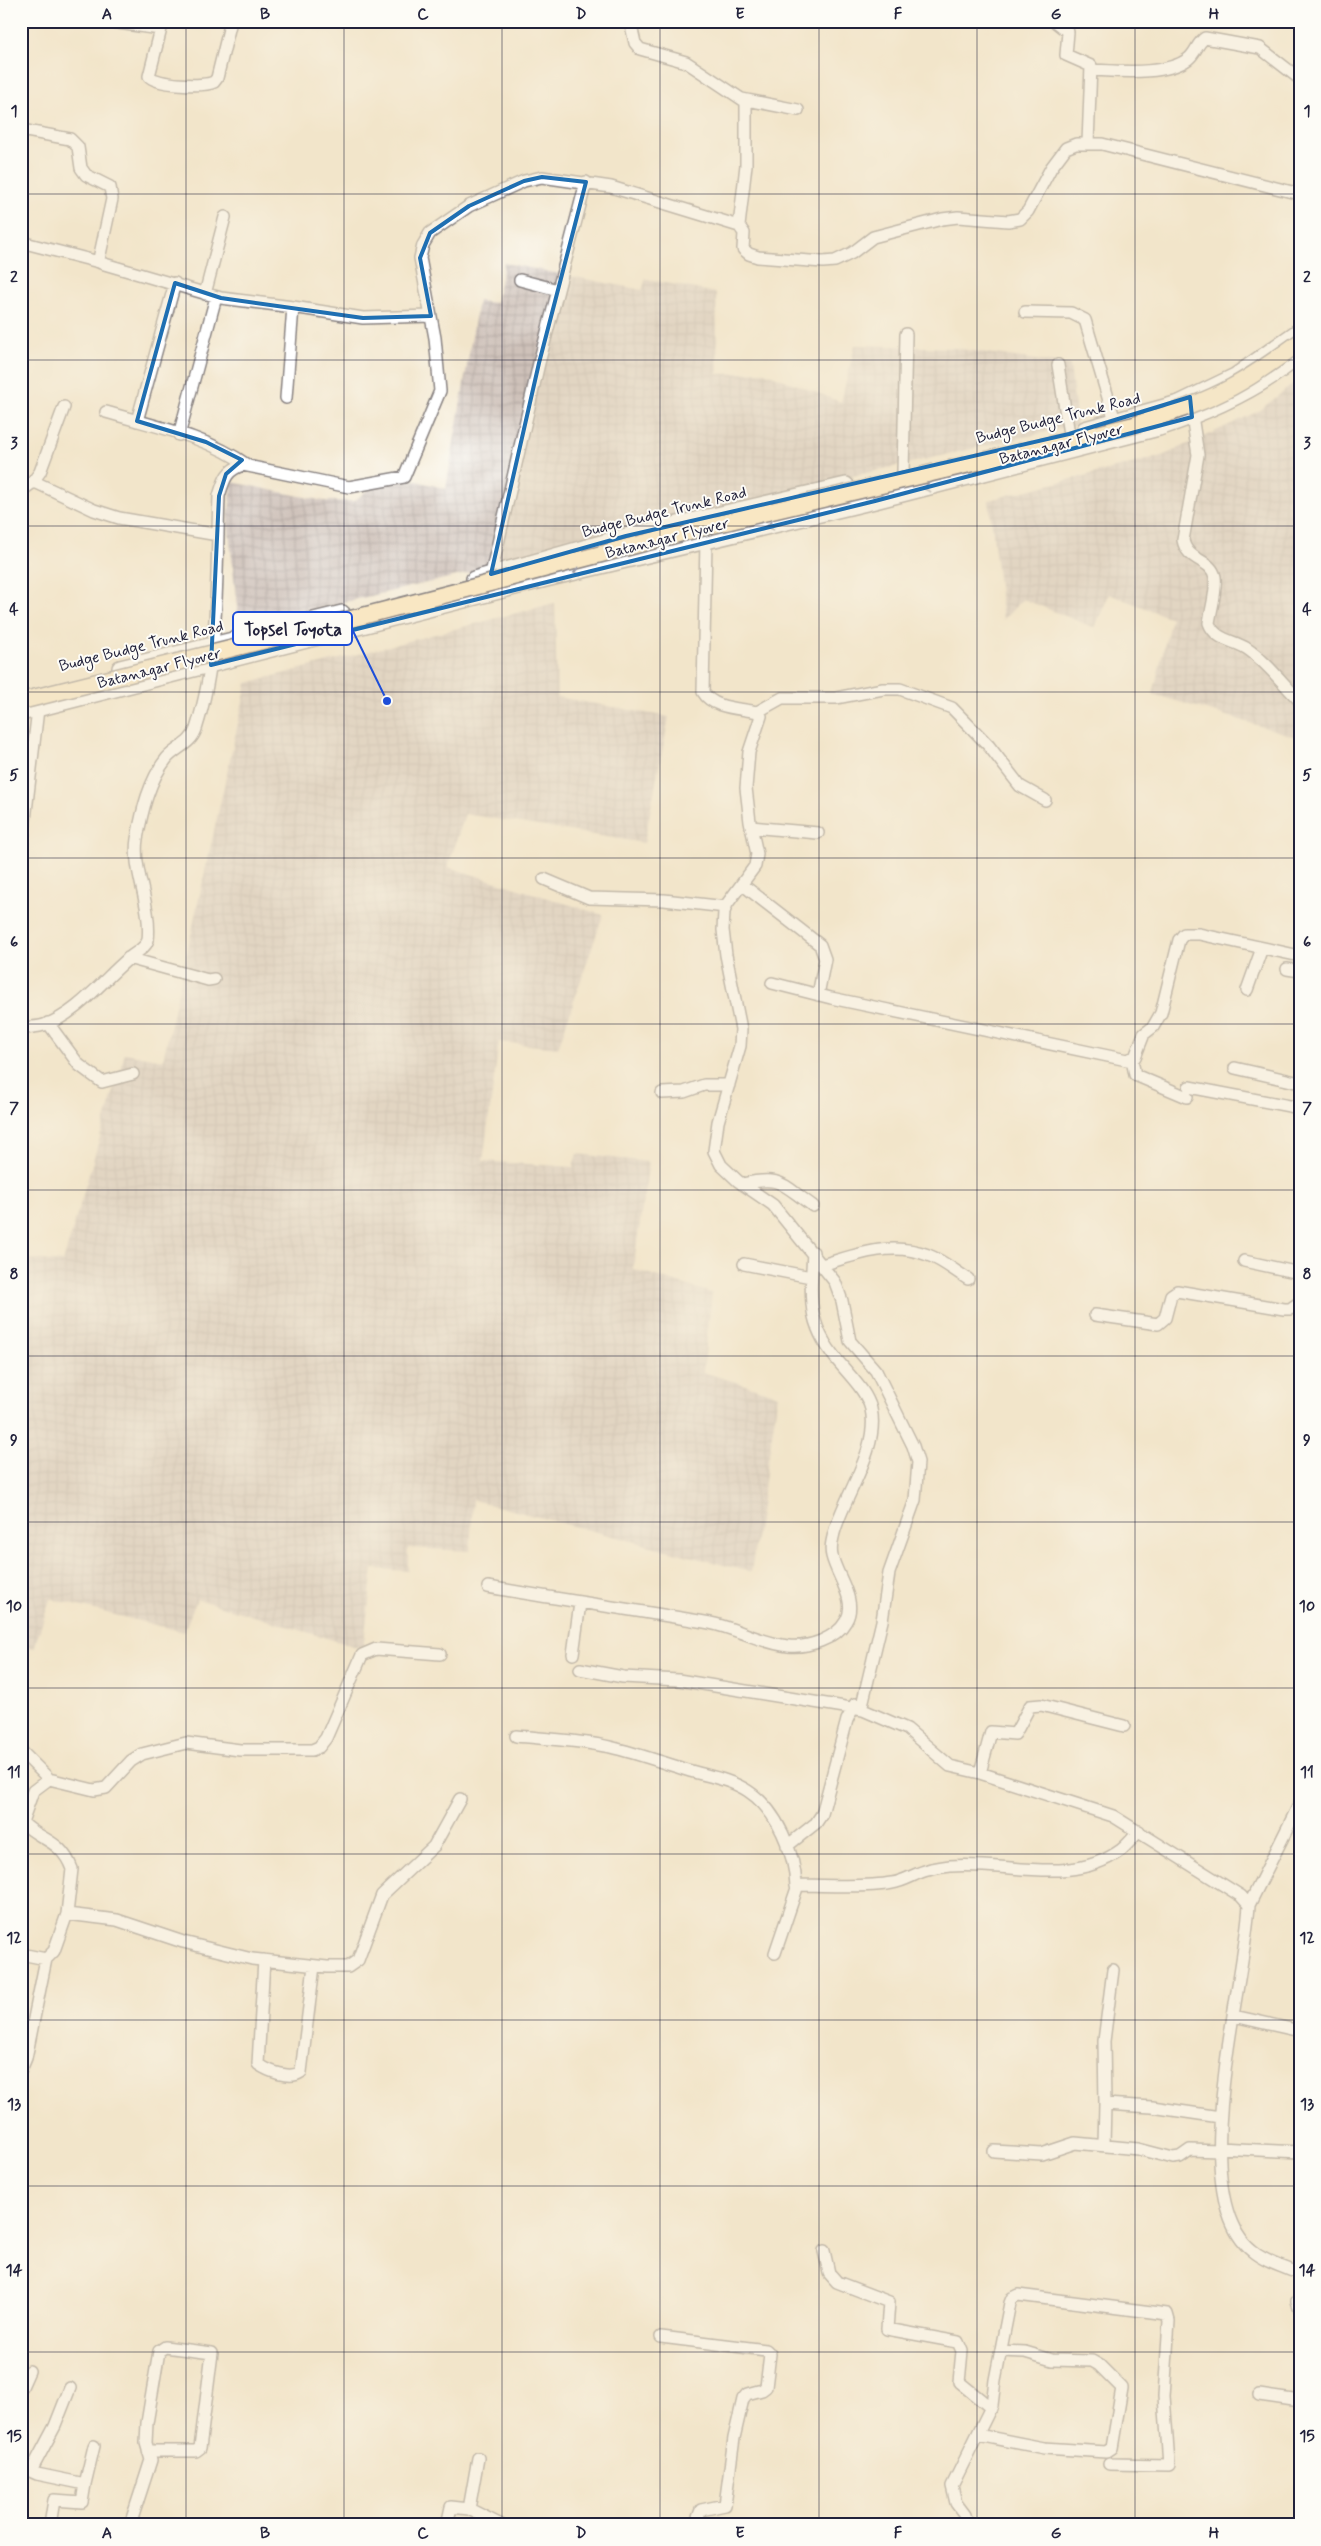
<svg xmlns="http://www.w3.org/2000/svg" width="1321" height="2546" viewBox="0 0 1321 2546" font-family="Mynerve,sans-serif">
<defs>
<pattern id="industrial-grid" width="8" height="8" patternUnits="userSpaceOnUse" patternTransform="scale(1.25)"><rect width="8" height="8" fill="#cec1b9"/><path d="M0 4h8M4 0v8" fill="none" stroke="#b1a6a0"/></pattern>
</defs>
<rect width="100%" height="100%" fill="#fdfcf7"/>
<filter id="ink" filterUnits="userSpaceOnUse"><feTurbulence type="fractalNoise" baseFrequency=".02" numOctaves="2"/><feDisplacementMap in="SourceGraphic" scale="10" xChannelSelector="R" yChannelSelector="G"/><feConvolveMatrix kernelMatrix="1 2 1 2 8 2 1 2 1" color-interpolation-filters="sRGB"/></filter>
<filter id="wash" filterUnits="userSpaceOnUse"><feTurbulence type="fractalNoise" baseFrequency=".0096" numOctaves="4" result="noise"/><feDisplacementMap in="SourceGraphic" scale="20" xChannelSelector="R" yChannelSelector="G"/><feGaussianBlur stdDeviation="1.12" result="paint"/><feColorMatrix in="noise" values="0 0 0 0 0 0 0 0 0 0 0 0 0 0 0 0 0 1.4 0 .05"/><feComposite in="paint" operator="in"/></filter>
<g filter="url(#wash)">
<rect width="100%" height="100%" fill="#f2e5cb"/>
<path fill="url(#industrial-grid)" d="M504 263 642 290 646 279 716 293 718 374 764 372 841 402 855 345 954 348 1070 365 1077 425 840 479 487 569 246 625 238 615 228 522 232 482 324 501H354L389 473 446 489 478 301 496 303Z
M1300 379V738L1153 694 1171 618 1109 594 1095 628 1023 599 1003 620 989 500 1162 456 1257 412Z
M555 603 557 697 669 717 644 843 465 814 448 867 603 915 558 1048 499 1042 483 1161 573 1167 577 1154 649 1162 633 1269 712 1293 703 1372 778 1395 751 1572 473 1500 470 1551 408 1548V1571L373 1569 363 1649 197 1599 184 1632 50 1599 34 1648 21 1646V1258L63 1262 125 1053 163 1060 247 683Z"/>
</g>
<g filter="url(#ink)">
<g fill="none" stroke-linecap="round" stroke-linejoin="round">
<defs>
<path id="minor" d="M104 21 160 29
M163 21 149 76C156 85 204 87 214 82L217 78 231 21
M630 21 635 43 640 49 686 62 746 102V165L739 226
M1054 21 1068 32 1066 55 1091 66 1088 143
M1091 70C1118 71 1165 76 1188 59 1196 53 1197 43 1205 38L1260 48 1300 79
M742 99 798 110
M21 130 70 139 78 147 81 168 86 175 110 187 112 199 99 259 101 263 221 298 293 307 286 398
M21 242 99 262
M520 280 558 290
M205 294 225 217
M293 307 363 318 431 316
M1025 312 1071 313 1085 320 1115 421
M1058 365 1069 434
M1191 409 1198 455 1183 540C1187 562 1211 558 1215 577 1217 590 1211 609 1209 623 1215 640 1233 640 1246 648 1266 661 1283 684 1300 701
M106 412C153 426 207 436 247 465
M137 421 175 283
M179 435 216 297
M903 472 906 334
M32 483 40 472 64 407
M21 491 32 483H37L94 510 119 518 218 535
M706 541 703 692C713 709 740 708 757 712L761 716 749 752 746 788 750 822 757 854 755 866 727 904 724 912 723 930 726 955 741 1029 740 1046 718 1122 714 1151 721 1165 738 1181 773 1205 835 1282 842 1301 850 1341 876 1371 913 1446 918 1462 915 1500 889 1573 882 1621 862 1705 863 1710 907 1729 950 1766 980 1773 1113 1816 1241 1896 1249 1905C1245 1984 1183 2196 1252 2251 1265 2262 1284 2267 1300 2274
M491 574 539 363 586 182
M757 712 782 698H836L883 689H900L952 708 989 746 1020 786 1045 800
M751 827 818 833
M21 854 38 709
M544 879 589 898 664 900 726 907
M743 885 820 945 825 959 818 995
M128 958 208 980 214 979
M1287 969 1300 971
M772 983 831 998 1127 1060 1135 1057 1144 1034 1153 1027 1161 1013 1179 940 1184 934H1199L1300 956
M1247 990 1262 948
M48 1023 79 1065 102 1082 133 1074
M21 1029C29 1027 37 1027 44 1025 75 1016 105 978 129 958 136 952 145 949 148 940 152 905 132 870 137 839 142 811 149 780 167 758 177 747 191 744 196 729 220 655 216 574 219 496 224 480 226 470 243 465L349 487 404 477 440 391 435 338 420 258 423 245 430 233 469 206 524 181 542 177 611 187 739 226 744 233 743 249 749 254 758 257 823 262 835 261 852 253 873 237 942 219 958 217 1008 221 1020 219 1028 211 1051 168 1066 148 1076 144H1102L1300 194
M1132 1060 1135 1075 1187 1097
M1235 1068 1300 1083
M1189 1087 1300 1108
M662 1093 684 1092 704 1085H729
M742 1184C782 1175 781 1184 813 1206
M1244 1261 1300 1273
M744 1264 811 1277
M822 1265C857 1254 892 1241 928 1255 942 1260 955 1271 968 1279
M1095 1315 1158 1324 1165 1318 1171 1295 1177 1291 1284 1309H1290L1300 1302
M488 1587C562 1600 636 1610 710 1623 736 1628 761 1643 788 1646 808 1648 836 1639 846 1621 858 1601 837 1577 832 1556 830 1548 832 1541 834 1533 844 1496 880 1448 871 1409 867 1393 853 1379 843 1367 807 1327 810 1303 813 1252
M440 1654 376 1649 362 1655 326 1738 319 1747 312 1750H240L186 1743 142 1754 131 1761 106 1788 94 1790 49 1779 33 1791 22 1822C40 1841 61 1839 72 1869L67 1914 117 1920 183 1942 252 1959 327 1967H348L358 1960 382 1895 434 1846 460 1799
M573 1654 580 1603
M580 1669 623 1677 678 1680 863 1710
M516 1736C548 1739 579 1740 610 1747 636 1753 661 1762 687 1770 707 1776 730 1779 748 1791 777 1810 795 1853 796 1886
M21 1751 49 1779
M980 1773 991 1732 1015 1734 1030 1706 1041 1705 1124 1726
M787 1846 816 1823 822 1814 847 1720 855 1704
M1249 1905 1300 1803
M775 1953 798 1885C826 1885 865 1888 892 1883 906 1881 915 1873 928 1870 934 1868 943 1867 950 1866 1007 1861 1070 1887 1121 1850 1127 1845 1133 1838 1139 1831
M21 1954 46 1959 54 1951 67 1914
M264 1960 258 2064C268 2071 290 2080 301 2072L314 1966
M1113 1970 1104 2041 1105 2104 1152 2107 1220 2117
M1234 2016 1300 2031
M21 2070 26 2058 46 1959
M1104 2145 1105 2104
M1219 2148 1300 2152
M994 2151 1042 2154 1075 2143 1138 2149 1173 2158 1180 2157 1190 2150 1219 2151
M824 2251 829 2273 837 2282 889 2302 887 2329 958 2342 962 2351 959 2382 991 2408
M1297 2301 1300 2309
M661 2337 766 2350 770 2354 766 2387 762 2390 747 2394 743 2399 734 2438 725 2505 701 2510 695 2525
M21 2389 29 2371
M1259 2395 1300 2401
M978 2435 1044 2448 1106 2452 1112 2448 1122 2388 1099 2365 1092 2361 1052 2360 1025 2352 1001 2351
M478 2458 469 2509 501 2525
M21 2467 37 2474 85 2484 82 2502 54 2500 50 2525
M31 2471 55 2426 70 2388
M85 2484 94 2446
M130 2525 151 2460 146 2443 147 2423 159 2351 165 2347 212 2353 200 2448 196 2451H148
M447 2525 451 2507 469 2509
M968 2525 965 2515 956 2503 952 2486 992 2405 995 2380 1010 2303 1012 2298 1018 2295 1167 2314 1169 2321 1164 2396 1169 2465 1109 2464"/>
<path id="tertiary" d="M1085 429 1179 403 1235 376 1300 330
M474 579 626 536 846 485
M120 668 342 613
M21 713 546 579 875 501 1159 428C1208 412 1260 389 1300 355"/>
</defs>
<use href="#minor" stroke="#8a8483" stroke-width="14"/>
<use href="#tertiary" stroke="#8a8483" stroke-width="18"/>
<use href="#minor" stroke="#fff" stroke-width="11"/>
<use href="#tertiary" stroke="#fff" stroke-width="15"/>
<defs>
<path id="secondary-bridge" d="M21 701 359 617 709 526 1134 425C1167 414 1201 404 1232 387 1256 374 1278 358 1300 342"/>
</defs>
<use href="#secondary-bridge" stroke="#8a8483" stroke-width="19" stroke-linecap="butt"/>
<use href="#secondary-bridge" stroke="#f9e7c3" stroke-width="16"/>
</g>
<defs><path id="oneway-chevron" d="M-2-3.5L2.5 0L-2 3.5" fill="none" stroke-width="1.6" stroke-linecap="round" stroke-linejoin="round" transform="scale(1.25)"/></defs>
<g stroke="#9c9ca7">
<use href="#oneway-chevron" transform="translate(927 488) rotate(166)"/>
<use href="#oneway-chevron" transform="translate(770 526) rotate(167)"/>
<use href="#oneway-chevron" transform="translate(577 572) rotate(166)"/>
</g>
</g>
<path d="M0 0H1321V2546H0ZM542 177 586 182 539 363 491 574 626 536 1069 434 1190 397 1192 417 875 501 211 665 219 496 226 474 242 460 206 442 137 421 175 283 221 298 363 318 431 316 420 258 430 233 469 206 524 181Z" fill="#f2e5cb" fill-opacity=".55" fill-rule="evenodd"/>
<path fill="none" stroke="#1f6fb2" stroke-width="4" stroke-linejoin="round" d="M542 177 586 182 539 363 491 574 626 536 1069 434 1190 397 1192 417 875 501 211 665 219 496 226 474 242 460 206 442 137 421 175 283 221 298 363 318 431 316 420 258 430 233 469 206 524 181Z"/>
<path fill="none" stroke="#22223b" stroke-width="1" stroke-opacity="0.55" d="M186 21V2525M344 21V2525M502 21V2525M660 21V2525M819 21V2525M977 21V2525M1135 21V2525M21 194H1300M21 360H1300M21 526H1300M21 692H1300M21 858H1300M21 1024H1300M21 1190H1300M21 1356H1300M21 1522H1300M21 1688H1300M21 1854H1300M21 2020H1300M21 2186H1300M21 2352H1300"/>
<g text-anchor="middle" stroke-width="4" stroke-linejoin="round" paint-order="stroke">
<g font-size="16" fill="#22223b" stroke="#fdfcf7">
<text transform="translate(1058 417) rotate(-14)" y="6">Budge Budge Trunk Road</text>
<text transform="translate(1061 443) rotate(-14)" y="6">Batanagar Flyover</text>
<text transform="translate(664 511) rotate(-14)" y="6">Budge Budge Trunk Road</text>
<text transform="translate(667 537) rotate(-14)" y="6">Batanagar Flyover</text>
<text transform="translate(141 645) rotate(-14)" y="6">Budge Budge Trunk Road</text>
<text transform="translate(159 667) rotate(-14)" y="6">Batanagar Flyover</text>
</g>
</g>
<path fill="none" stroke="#1d4ed8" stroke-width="2" d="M387 701L352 629"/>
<circle fill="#1d4ed8" stroke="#fdfcf7" stroke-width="2" cx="387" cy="701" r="5"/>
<rect fill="#fdfcf7" stroke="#1d4ed8" stroke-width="2" x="233" y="612" width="119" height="33" rx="5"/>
<g font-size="18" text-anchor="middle" font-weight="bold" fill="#22223b">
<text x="293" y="635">Topsel Toyota</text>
</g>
<rect width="1321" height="2546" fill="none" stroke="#fdfcf7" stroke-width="55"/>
<rect x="28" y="28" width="1266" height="2490" fill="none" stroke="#22223b" stroke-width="2"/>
<g font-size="16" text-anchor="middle" font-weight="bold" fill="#22223b">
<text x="107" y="19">A</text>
<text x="265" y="19">B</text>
<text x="423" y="19">C</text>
<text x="581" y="19">D</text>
<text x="740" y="19">E</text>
<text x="898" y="19">F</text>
<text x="1056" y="19">G</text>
<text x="1214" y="19">H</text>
<text x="14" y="116">1</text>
<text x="1307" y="116">1</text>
<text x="14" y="282">2</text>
<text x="1307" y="282">2</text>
<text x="14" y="448">3</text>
<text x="1307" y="448">3</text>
<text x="14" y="614">4</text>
<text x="1307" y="614">4</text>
<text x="14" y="780">5</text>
<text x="1307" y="780">5</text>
<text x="14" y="947">6</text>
<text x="1307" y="947">6</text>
<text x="14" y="1113">7</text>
<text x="1307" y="1113">7</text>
<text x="14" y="1279">8</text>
<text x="1307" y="1279">8</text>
<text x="14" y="1445">9</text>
<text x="1307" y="1445">9</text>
<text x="14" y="1611">10</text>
<text x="1307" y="1611">10</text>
<text x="14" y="1777">11</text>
<text x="1307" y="1777">11</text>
<text x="14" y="1943">12</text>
<text x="1307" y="1943">12</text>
<text x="14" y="2109">13</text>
<text x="1307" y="2109">13</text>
<text x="14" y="2275">14</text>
<text x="1307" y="2275">14</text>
<text x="14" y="2441">15</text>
<text x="1307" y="2441">15</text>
<text x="107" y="2538">A</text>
<text x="265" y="2538">B</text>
<text x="423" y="2538">C</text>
<text x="581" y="2538">D</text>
<text x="740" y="2538">E</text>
<text x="898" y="2538">F</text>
<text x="1056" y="2538">G</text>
<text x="1214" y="2538">H</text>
</g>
</svg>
